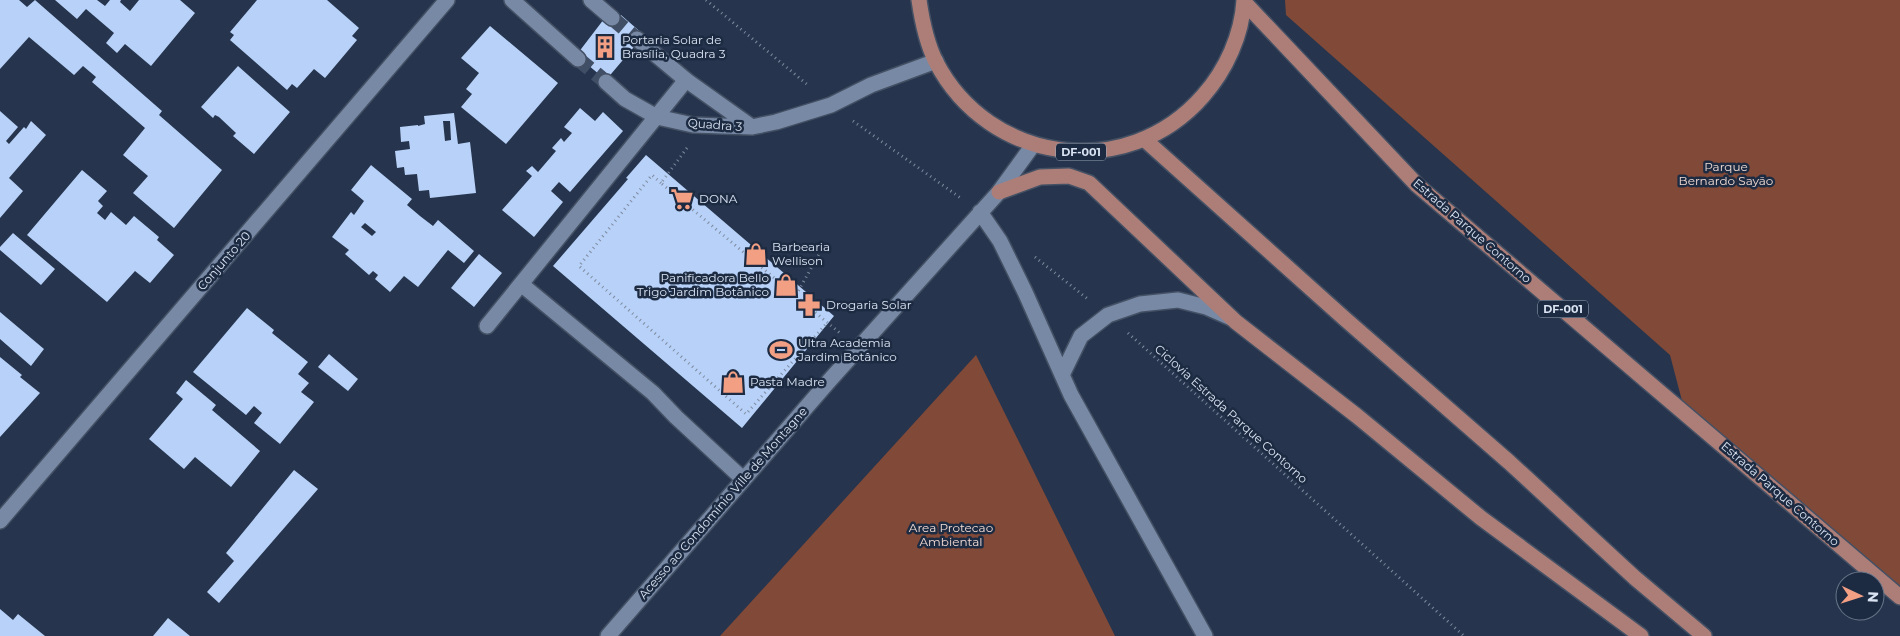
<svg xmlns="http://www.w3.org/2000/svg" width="1900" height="636" viewBox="0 0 1900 636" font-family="Montserrat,sans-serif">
<rect width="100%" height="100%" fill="#26354d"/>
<path fill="#814937" d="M1285 0H1900V598L1686 416 1670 355 1286 15Z
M976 355 1115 636H720Z"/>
<path fill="#b7d1f8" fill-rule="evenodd" d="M0 0H19L27 7 35 0 162 111 159 115 222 170 174 228 133 193 148 176 123 155 145 128 92 82 96 77 83 66 74 75 29 37 0 69Z
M55 0H97L105 6 110 0H121L120 2 130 11 139 0H180L195 13 151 66 125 44 117 53 106 43 114 33 86 9 77 19Z
M257 0H327L359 28 352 36 357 40 325 78 314 69 297 88 292 84 287 90 230 40 234 35 230 32Z
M621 15 644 35 606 80 582 60 578 53 604 19 612 26Z
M490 26 558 83 506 144 461 107 472 94 466 89 479 73 461 58Z
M238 66 290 112 254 154 233 136 236 133 219 117 215 115 213 118 201 107Z
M580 108 595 121 603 112 623 131 570 192 559 182 551 191 563 202 534 237 502 210 532 176 526 171 532 166 538 172 556 151 552 148 561 138 564 142 572 133 564 127Z
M0 111 18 127 6 141 9 144 24 127 26 129 31 121 46 135 9 178 23 191 0 218Z
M454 113 458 144 470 142 476 193 430 198 429 190 419 191 417 174 405 175 404 167 397 168 395 151 410 149 409 141 401 142 400 127 418 125V126L425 124 424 116ZM443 121H450L451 140 445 141Z
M646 155 834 316 742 428 553 266 628 179 626 178Z
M371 165 412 199 407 205 420 216 433 226 438 220 474 251 464 263 448 250 418 287 404 276 390 292 375 279 378 275 373 271 369 275 345 254 349 250 332 237 351 212 354 215 364 201 351 190ZM365 223 376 232 372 236 361 227Z
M82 170 107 191 98 201 103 206 97 213 105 220 111 212 126 225 134 216 159 237 157 240 174 255 150 283 135 271 107 302 27 235Z
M13 233 55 269 41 285 0 250V247Z
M479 254 502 273 474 307 451 288Z
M247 308 274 330 272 333 308 362 298 374 309 383 301 392 314 402 280 444 254 423 262 413 254 406 246 415 193 372Z
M0 312 44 349 31 366 0 339Z
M329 354 358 379 348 391 318 367Z
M0 357 22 375 20 377 40 393 0 437Z
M186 380 216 405 212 410 260 451 231 487 195 457 184 469 149 439 183 399 176 393Z
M294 470 318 489 219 603 207 592 234 561 226 553Z
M0 609 13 620 18 614 45 636H0Z
M168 618 190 636H153Z"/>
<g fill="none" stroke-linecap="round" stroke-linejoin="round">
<path stroke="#414f66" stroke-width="15" stroke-dasharray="15 8" stroke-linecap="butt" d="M612 18 637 39
M578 59 606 82"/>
<defs>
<path id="service" d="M521 284 653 393 676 417 743 479
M487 326 686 80"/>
<path id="minor" d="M0 521 447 0"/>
<path id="tertiary" d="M512 0 578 59
M591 0 612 18
M637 39 686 80 752 127
M606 82 625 99 657 117 693 125 752 127 776 122 831 105 871 85 936 61
M980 212 1000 241 1025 292 1071 395 1205 636
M1062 375 1081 336 1108 315 1140 304 1178 300 1206 307 1231 318
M608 636 829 381 999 192 1033 145"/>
<path id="primary" d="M919 0C922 21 926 42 936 62 989 164 1127 183 1203 96 1226 70 1242 35 1244 0
M1244 2 1417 185 1900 597
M1144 139 1345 319 1509 462 1635 578 1704 636
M999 192 1040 177 1069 176 1089 183 1236 322 1357 416 1481 518 1641 636"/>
</defs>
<use href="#service" stroke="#445064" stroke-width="18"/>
<use href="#minor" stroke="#445064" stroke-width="18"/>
<use href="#tertiary" stroke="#445064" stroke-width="18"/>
<use href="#primary" stroke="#445064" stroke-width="18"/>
<path stroke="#7f8b9f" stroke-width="3" stroke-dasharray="1 4" stroke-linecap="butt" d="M706 0 809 86
M853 121 962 199
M687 148 661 183 841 334
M661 183 652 175 579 266 746 414 827 323
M1035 257 1089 300
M796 295 822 249
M1128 333 1464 636"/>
<use href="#service" stroke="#7889a5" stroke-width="15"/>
<use href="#minor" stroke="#7889a5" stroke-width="15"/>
<use href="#tertiary" stroke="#7889a5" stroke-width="15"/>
<use href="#primary" stroke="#ad7e78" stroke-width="15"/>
</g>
<defs>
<symbol id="building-bare" viewBox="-9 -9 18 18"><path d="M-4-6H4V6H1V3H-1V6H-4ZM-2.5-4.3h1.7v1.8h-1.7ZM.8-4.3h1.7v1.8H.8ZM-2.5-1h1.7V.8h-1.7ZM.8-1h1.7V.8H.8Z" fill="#f39f84" stroke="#1d2b42" stroke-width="2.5" paint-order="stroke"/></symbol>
<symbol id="supermarket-bare" viewBox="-9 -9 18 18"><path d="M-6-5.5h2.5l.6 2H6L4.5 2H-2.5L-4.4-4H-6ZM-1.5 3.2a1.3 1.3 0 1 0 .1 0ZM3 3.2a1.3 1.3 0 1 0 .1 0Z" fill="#f39f84" stroke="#1d2b42" stroke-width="2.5" paint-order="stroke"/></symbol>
<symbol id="shop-bare" viewBox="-9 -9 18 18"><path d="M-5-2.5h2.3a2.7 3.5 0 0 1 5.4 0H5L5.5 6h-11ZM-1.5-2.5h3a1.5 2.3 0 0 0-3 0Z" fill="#f39f84" stroke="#1d2b42" stroke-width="2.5" paint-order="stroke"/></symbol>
<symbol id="pharmacy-bare" viewBox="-9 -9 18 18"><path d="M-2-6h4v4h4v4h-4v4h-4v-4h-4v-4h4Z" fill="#f39f84" stroke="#1d2b42" stroke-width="2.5" paint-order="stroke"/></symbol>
<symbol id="stadium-bare" viewBox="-9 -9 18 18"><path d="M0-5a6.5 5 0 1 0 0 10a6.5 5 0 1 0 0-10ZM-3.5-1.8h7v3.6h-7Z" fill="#f39f84" stroke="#1d2b42" stroke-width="2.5" paint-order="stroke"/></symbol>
</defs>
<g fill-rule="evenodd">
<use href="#building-bare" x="589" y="31" width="32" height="32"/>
<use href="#supermarket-bare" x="666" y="183" width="32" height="32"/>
<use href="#shop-bare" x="740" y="238" width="32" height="32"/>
<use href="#shop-bare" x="770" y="269" width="32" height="32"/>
<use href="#pharmacy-bare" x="793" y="289" width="32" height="32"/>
<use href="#stadium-bare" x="765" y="334" width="32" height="32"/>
<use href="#shop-bare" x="717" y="366" width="32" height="32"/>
</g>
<g text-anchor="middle" stroke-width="5" stroke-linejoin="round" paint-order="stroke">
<g fill="#1d2b42" stroke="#a1acbd" stroke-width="1">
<rect x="1056" y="143.5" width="50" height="17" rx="4"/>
<rect x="1538" y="300.5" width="50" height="17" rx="4"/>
</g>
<g font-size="11" font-weight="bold" fill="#d9e3f2">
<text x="1081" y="156">DF-001</text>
<text x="1563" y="313">DF-001</text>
</g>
<g font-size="12" fill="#d9e3f2" stroke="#1d2b42" text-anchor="start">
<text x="622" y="44">Portaria Solar de<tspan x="622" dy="14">Brasília, Quadra 3</tspan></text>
<text x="699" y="203">DONA</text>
<text x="772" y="251">Barbearia<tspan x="772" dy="14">Wellison</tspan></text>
<text x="769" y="282" text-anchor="end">Panificadora Bello<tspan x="769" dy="14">Trigo Jardim Botânico</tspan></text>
<text x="826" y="309">Drogaria Solar</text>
<text x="798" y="347">Ultra Academia<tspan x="798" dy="14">Jardim Botânico</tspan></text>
<text x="750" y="386">Pasta Madre</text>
</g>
<g font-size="12" fill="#d9e3f2" stroke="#1d2b42">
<text transform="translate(715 125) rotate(4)" y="4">Quadra 3</text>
<text transform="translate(1472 231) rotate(41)" y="4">Estrada Parque Contorno</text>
<text transform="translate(224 261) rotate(-49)" y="4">Conjunto 20</text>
<text transform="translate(1231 414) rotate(42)" y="4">Ciclovia Estrada Parque Contorno</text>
<text transform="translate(1780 494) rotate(41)" y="4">Estrada Parque Contorno</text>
<text transform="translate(723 503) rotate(-49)" y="4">Acesso ao Condomínio Ville de Montagne</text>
</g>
<g font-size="12" fill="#f1dbd4" stroke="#1d2b42">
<text x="1726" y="171">Parque<tspan x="1726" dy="14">Bernardo Sayão</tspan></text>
<text x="951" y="532">Area Protecao<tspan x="951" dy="14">Ambiental</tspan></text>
</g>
</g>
<g transform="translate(1860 596) rotate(94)"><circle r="24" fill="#1d2b42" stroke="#687588"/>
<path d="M0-4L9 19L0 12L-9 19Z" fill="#f39f84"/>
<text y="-8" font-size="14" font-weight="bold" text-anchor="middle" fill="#d9e3f2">N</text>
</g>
</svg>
